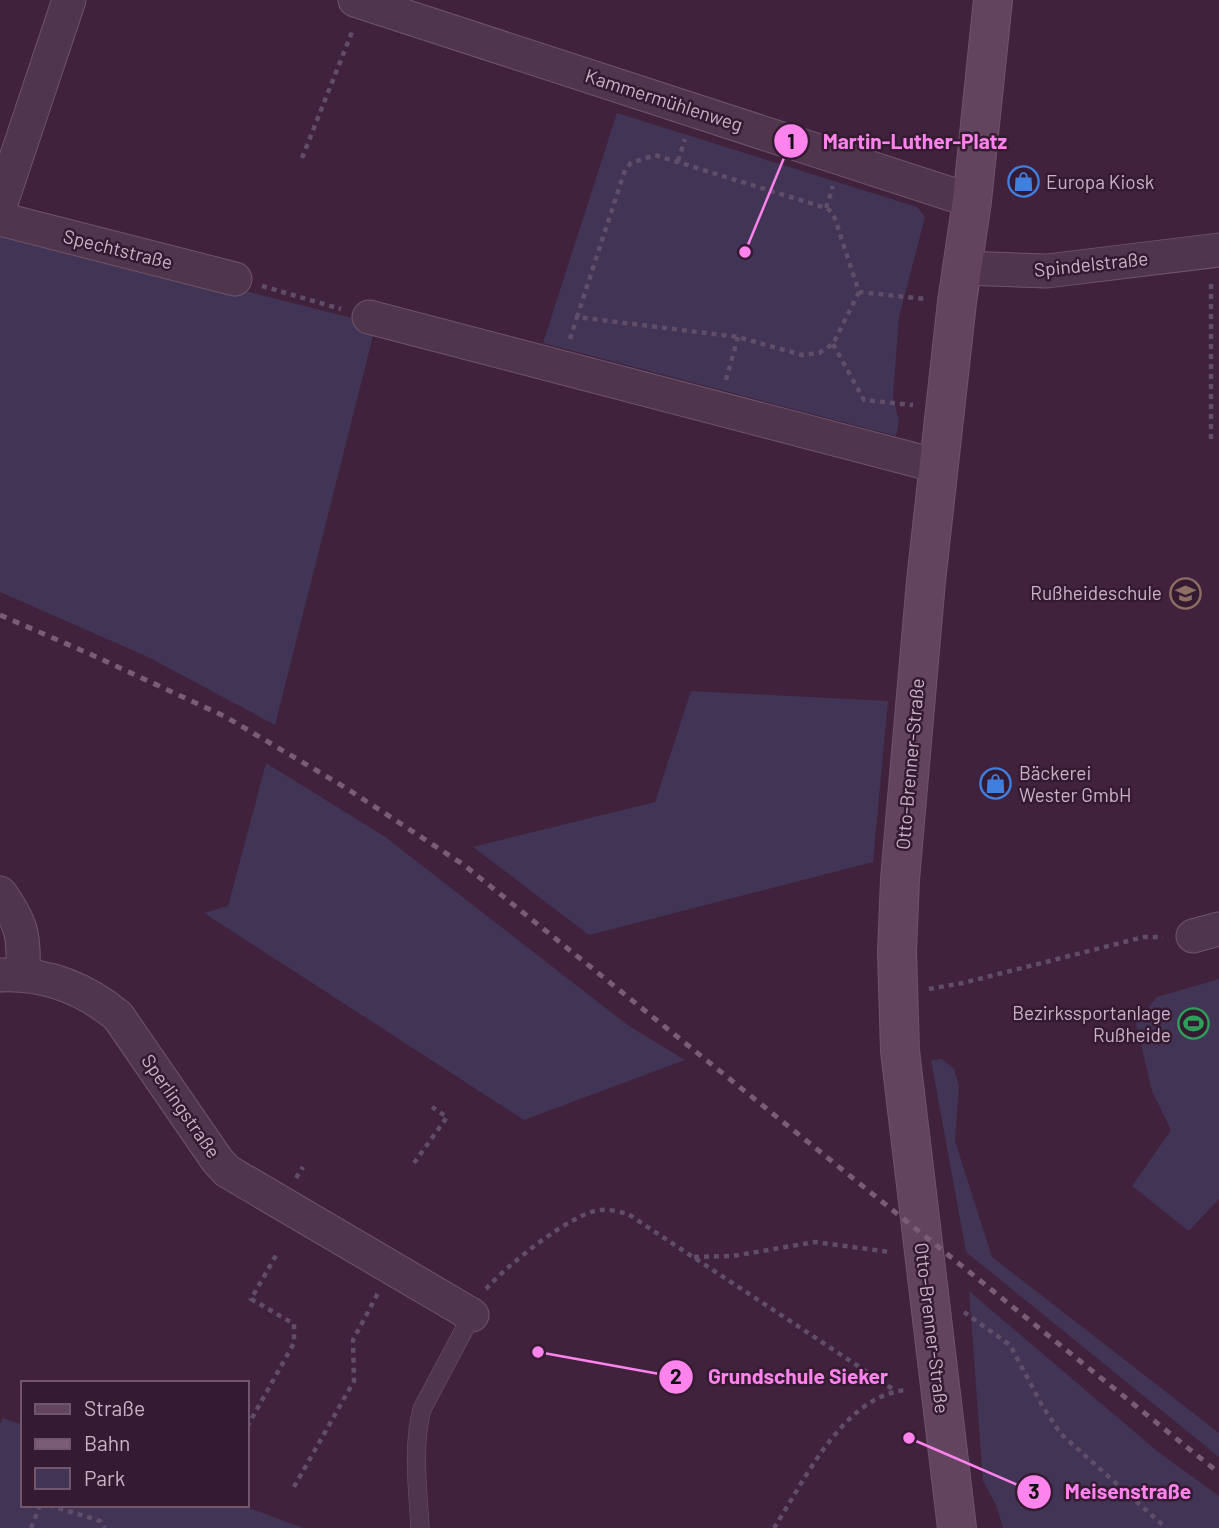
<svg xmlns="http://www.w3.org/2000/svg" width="1219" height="1528" viewBox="0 0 1219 1528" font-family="Barlow,sans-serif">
<rect width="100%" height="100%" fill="#40223d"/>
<path fill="#413454" d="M617 113 917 207 925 217 899 317 893 396 899 421 896 436 543 343Z
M0 229 376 324 275 725 148 657 0 592Z
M691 691 888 701 873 862 589 935 473 847 655 802Z
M266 763 384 836 629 1026 685 1060 524 1120 204 913 228 906Z
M1219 979V1199L1189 1231 1132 1186 1171 1130 1152 1091 1136 1023 1157 997Z
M942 1059 954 1069 959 1086 955 1141 992 1257 1219 1433V1457L966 1252 931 1060Z
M969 1291 1157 1451 1219 1496V1528H1003L996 1505 983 1481Z
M3 1418 23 1425V1505H241L303 1528H0V1424Z"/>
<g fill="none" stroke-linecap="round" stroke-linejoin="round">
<defs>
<path id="lane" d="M420 1528C418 1489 412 1448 422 1409L472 1315"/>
<path id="street" d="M355 0 972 201
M0 206 69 0
M0 219 235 279
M963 268 1047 271 1219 250
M369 317 938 466
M0 893C23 925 24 936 23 974
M1193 936 1219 929
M0 975C44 973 84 988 118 1016L217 1160 227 1171 472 1315"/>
<path id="secondary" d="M957 1528 900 1051 897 952 900 879 926 581 957 302 972 201 993 0"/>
</defs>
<use href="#lane" stroke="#6e546a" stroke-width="19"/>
<use href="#street" stroke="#6e546a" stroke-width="35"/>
<use href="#secondary" stroke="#6e546a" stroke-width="40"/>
<path stroke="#604d68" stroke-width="4.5" stroke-dasharray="5 5" stroke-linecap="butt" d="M302 158 352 32
M678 161 685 139
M826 208 833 186
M262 286 341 309
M859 292 833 344 819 353 802 355 738 337 577 317 625 170 631 163 655 155 826 208 832 212 835 219 859 292 925 299
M570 339 577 317
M833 344 864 400 913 405
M726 380 738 337
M1211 439V280
M929 989 963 983 1144 937H1163
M414 1163 447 1117 432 1107
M296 1178 303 1167
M694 1257 733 1256 815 1242 890 1252
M486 1289C505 1267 572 1212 601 1210 609 1209 620 1212 628 1214L896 1391
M964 1312 1010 1345 1043 1407 1061 1434 1166 1528
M247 1427 294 1343V1324L251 1299 278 1252
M294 1487 354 1381 353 1340 378 1293
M49 1505 100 1521 105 1528
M31 1528 40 1505
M774 1528C805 1480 843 1396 906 1390"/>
<use href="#lane" stroke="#50364d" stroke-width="18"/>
<use href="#street" stroke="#50364d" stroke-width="33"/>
<use href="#secondary" stroke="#63445e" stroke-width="38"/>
<path stroke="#7a5c76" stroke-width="5" stroke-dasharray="7 7" stroke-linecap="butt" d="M0 615 90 654 226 717 346 788 464 865 1219 1473"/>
</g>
<defs>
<symbol id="shop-ring" viewBox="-11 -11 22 22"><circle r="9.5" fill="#351b32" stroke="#3f7fe0" stroke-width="1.5"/><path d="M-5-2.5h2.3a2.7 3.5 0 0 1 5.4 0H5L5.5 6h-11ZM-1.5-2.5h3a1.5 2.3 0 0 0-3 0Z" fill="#3f7fe0"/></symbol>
<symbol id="school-ring" viewBox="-11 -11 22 22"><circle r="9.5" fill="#351b32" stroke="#8d6e63" stroke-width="1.5"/><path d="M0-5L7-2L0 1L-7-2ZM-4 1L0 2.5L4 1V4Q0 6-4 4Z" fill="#8d6e63"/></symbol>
<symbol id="stadium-ring" viewBox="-11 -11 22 22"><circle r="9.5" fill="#351b32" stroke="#2e9e5b" stroke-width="1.5"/><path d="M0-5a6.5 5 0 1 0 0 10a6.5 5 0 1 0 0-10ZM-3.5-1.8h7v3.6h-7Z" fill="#2e9e5b"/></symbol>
</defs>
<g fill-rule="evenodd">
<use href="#shop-ring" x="1006" y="164" width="35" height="35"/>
<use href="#school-ring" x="1168" y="576" width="35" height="35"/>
<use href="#shop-ring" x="978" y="766" width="35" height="35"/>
<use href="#stadium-ring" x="1176" y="1006" width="35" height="35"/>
</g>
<g text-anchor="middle" stroke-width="5" stroke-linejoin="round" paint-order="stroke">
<g font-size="19" fill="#cbb2c7" stroke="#351b32">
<text transform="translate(664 100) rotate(18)" y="7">Kammermühlenweg</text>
<text transform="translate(118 249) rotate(14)" y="7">Spechtstraße</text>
<text transform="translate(1091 264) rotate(-6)" y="7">Spindelstraße</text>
<text transform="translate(910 764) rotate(-85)" y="7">Otto-Brenner-Straße</text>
<text transform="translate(181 1106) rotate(55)" y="7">Sperlingstraße</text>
<text transform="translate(932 1328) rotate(83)" y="7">Otto-Brenner-Straße</text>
</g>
<g font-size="19" fill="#cbb2c7" stroke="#351b32" text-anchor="start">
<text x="1046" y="189">Europa Kiosk</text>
<text x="1162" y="600" text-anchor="end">Rußheideschule</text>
<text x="1019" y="780">Bäckerei<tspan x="1019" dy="22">Wester GmbH</tspan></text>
<text x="1171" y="1020" text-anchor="end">Bezirkssportanlage<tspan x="1171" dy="22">Rußheide</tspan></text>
</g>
</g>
<path fill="none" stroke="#ff83ec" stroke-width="2.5" d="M745 252L791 141M538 1352L676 1377M909 1438L1034 1492"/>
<g fill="#ff83ec" stroke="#351b32" stroke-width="2.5">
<circle cx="745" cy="252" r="7"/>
<circle cx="538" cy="1352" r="7"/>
<circle cx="909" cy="1438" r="7"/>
<circle cx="791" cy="141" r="18"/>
<circle cx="676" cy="1377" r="18"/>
<circle cx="1034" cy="1492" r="18"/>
</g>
<g font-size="21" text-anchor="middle" font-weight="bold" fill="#111">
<text x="791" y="149">1</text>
<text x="676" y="1384">2</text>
<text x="1034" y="1499">3</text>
</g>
<g font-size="21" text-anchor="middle" font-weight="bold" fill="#ff83ec" stroke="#351b32" stroke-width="5" stroke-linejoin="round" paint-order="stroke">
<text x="915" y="149">Martin-Luther-Platz</text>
<text x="798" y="1384">Grundschule Sieker</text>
<text x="1128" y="1499">Meisenstraße</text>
</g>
<rect x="21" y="1381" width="228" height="126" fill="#351b32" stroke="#71576e" stroke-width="2"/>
<rect x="35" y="1404" width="35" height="10" fill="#63445e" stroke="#71576e" stroke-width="2"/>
<text x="84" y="1416" font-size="21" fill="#cbb2c7">Straße</text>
<rect x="35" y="1439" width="35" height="10" fill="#7a5c76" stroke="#71576e" stroke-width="2"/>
<text x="84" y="1451" font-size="21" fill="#cbb2c7">Bahn</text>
<rect x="35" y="1468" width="35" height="21" fill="#413454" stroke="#71576e" stroke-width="2"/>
<text x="84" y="1486" font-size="21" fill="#cbb2c7">Park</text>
</svg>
